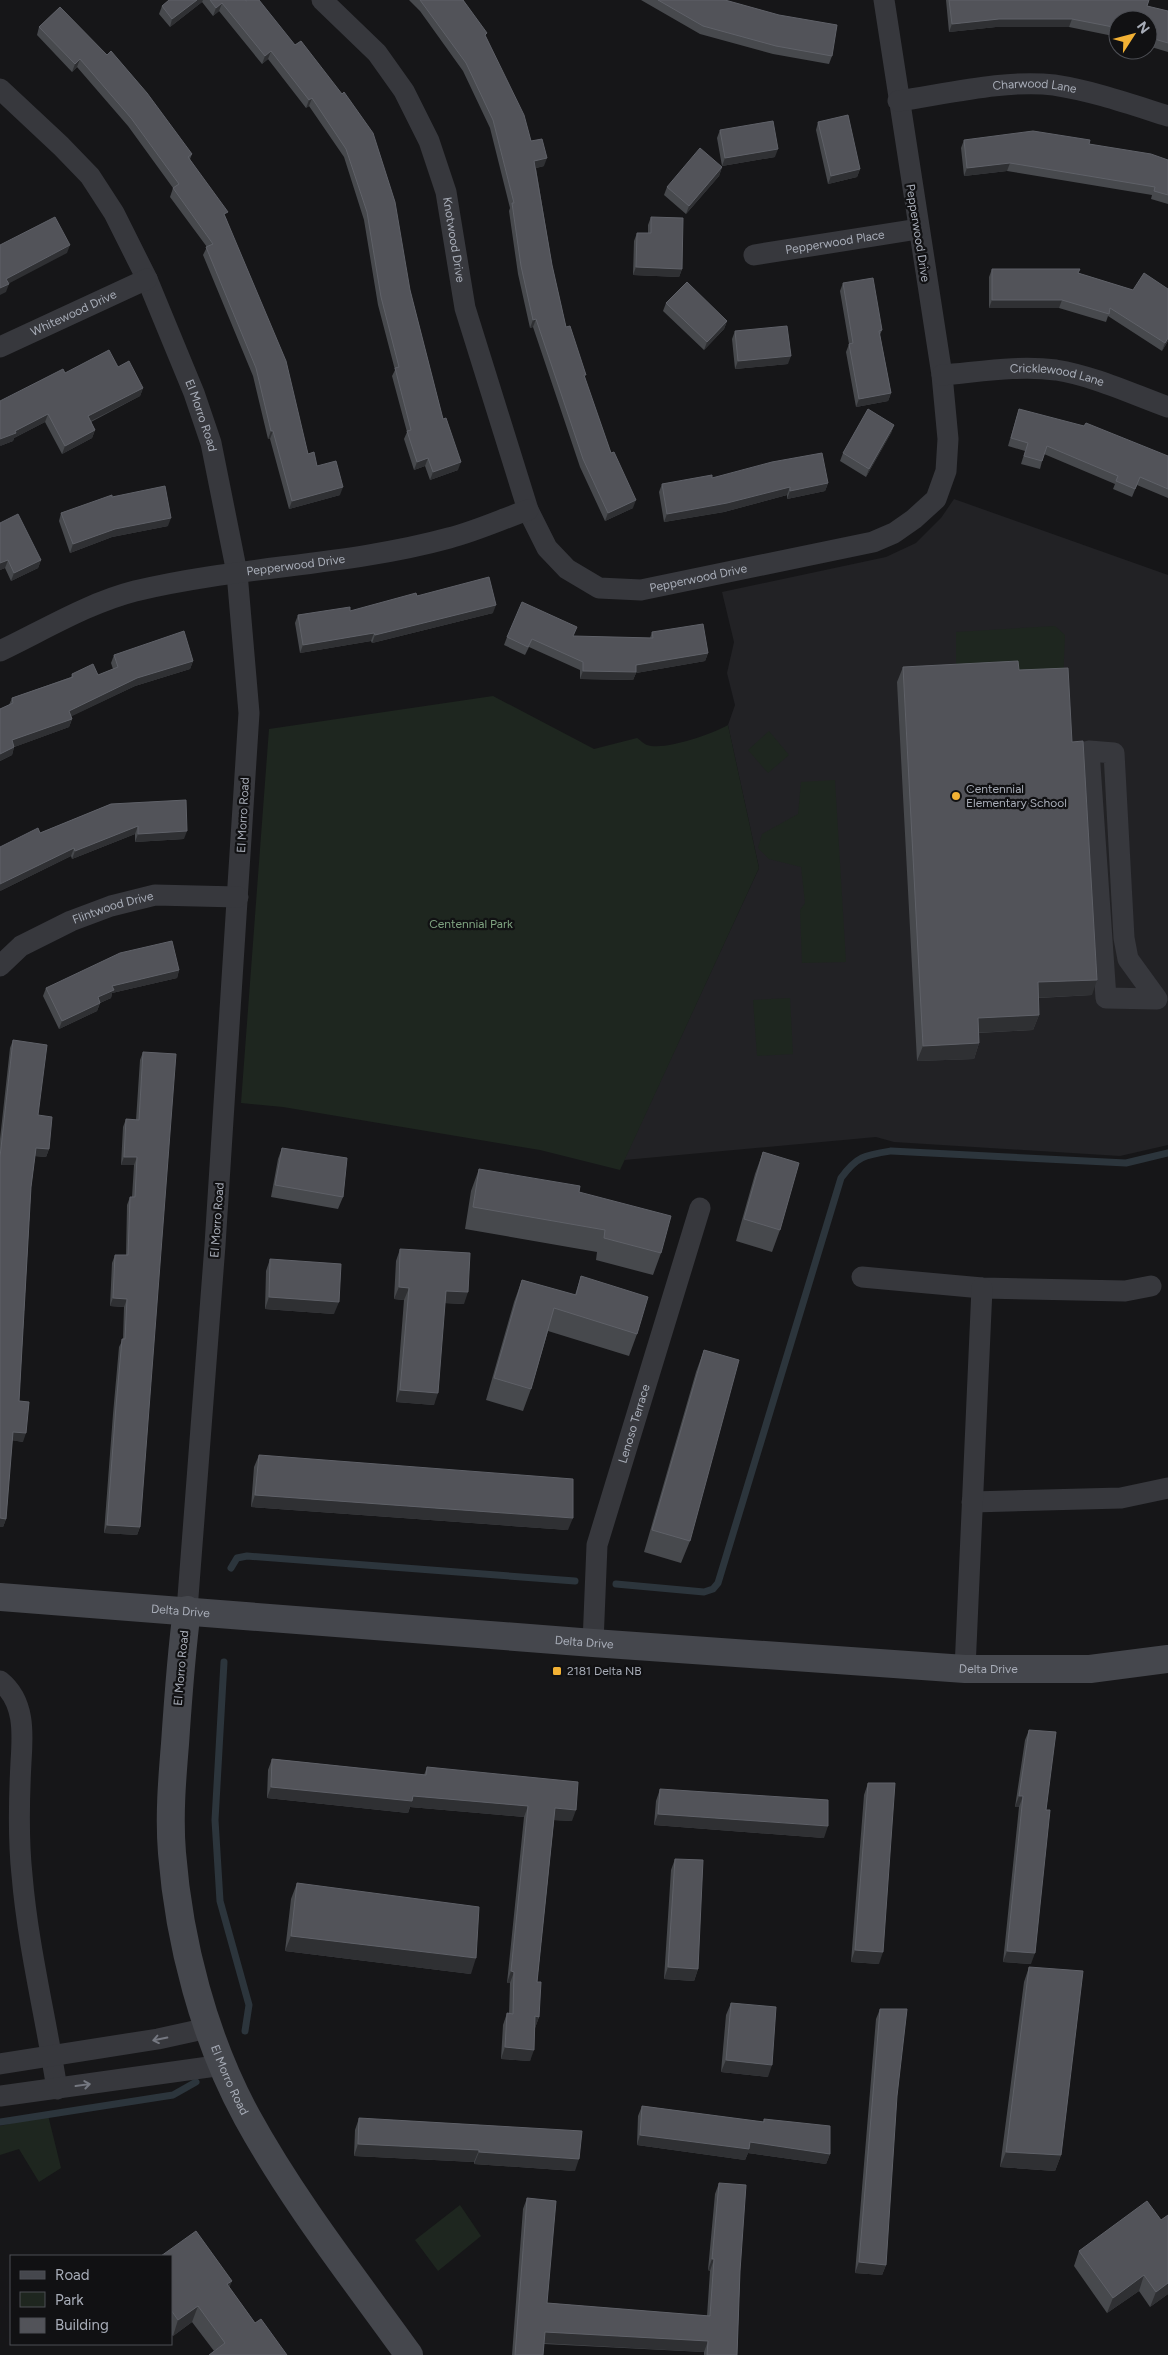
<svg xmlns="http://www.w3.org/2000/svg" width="1168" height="2355" viewBox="0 0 1168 2355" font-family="Figtree,sans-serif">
<rect width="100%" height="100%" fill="#161618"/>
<path fill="#222225" d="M954 499 1168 575V1145L1120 1156 894 1142 876 1137 624 1160 759 868 728 725 735 705 727 673 734 642 722 592 886 557 916 543 941 518Z"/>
<path fill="#1e261f" d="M1055 626 1065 635 1063 683 956 680V632Z
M493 696 594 749 637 738C640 740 644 744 647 745 664 751 713 734 728 725L759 868 620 1170 540 1150 283 1107 241 1103 269 729Z
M769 731 789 755 768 773 748 750Z
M835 780 846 962 802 963 800 910 805 903 801 867 769 859 758 848 762 834 798 814 801 782Z
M790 998 793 1054 757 1056 753 1000Z
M48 2115 61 2168 39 2182 19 2149 0 2155V2126Z
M460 2205 481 2236 438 2271 415 2240Z"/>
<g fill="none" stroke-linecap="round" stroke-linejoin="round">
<path stroke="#2c353c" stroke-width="7" d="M231 1568 237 1558 247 1556 575 1581
M616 1584 704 1592 713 1589 718 1583 841 1178C857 1156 865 1155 891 1151L1126 1163 1168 1153
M224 1662 215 1820 220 1901 249 2005 245 2031
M0 2122 173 2095 196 2082"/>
<g stroke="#37383d" stroke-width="21">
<path id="s1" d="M322 0 377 53 404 91 429 141 446 192 465 308 528 510 547 548 567 569 599 588 641 590 873 542 894 533 914 519 936 499 946 471 948 439 942 375 884 0"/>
<path id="s2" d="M0 89 61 146 90 176 114 213 147 279 194 393 211 443 237 573 249 713 215 1245 187 1610"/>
<path id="s3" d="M898 101C946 94 1007 79 1054 85 1093 91 1130 104 1168 116"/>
<path id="s4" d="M754 255 918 229"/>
<path id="s5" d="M0 347 147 279"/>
<path id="s6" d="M942 375C979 372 1018 365 1056 370 1094 376 1132 394 1168 407"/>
<path id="s7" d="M0 651C44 630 88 603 135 591 238 566 347 566 449 538 476 531 502 519 528 510"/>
<path d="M1089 751 1114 753 1124 938 1128 959 1157 999 1106 998Z"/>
<path id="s8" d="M0 966 21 946 71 921 111 906 155 895 238 897"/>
<path d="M862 1277 982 1288 1125 1291 1151 1286"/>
<path d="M972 1502 1121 1498 1168 1488"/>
<path id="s9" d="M593 1643 597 1545 700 1208"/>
<path d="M965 1669 982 1288"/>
<path d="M0 1681C25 1701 23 1733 21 1762 19 1800 18 1838 22 1875 28 1947 46 2018 57 2089"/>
<path d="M0 2064 158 2039 208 2028"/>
<path d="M0 2096 223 2065"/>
</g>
<g stroke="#45474d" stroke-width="28">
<path id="s10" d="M0 1597 593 1643 965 1669H1090L1168 1659"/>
<path id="s11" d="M187 1610C181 1655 178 1699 175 1744 172 1780 169 1817 172 1853 179 1942 204 2038 247 2117 293 2201 353 2277 409 2355"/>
</g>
</g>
<path fill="#47494d" d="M169 0H246L295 45 301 41 410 290 443 419 458 470 430 480 425 466 414 470 404 439 407 432 392 376 395 370 378 305 364 220 344 157 309 106 306 108 268 59 262 64 219 11 213 16 202 2 170 27 159 14 162 6Z
M409 0H463L486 37 531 141 544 166 536 168 552 265 566 327 611 453 633 508 605 521 580 467 533 327 530 328 518 274 509 211 510 208 490 128 463 71 420 11Z
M641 0H725L832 56 829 64 773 54 700 34Z
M946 0H1149L1147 6 1168 11V52L1148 46V20H1118V37L1069 27H996L949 32Z
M60 7 192 154 190 159 226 218 308 454 340 495 289 509 270 439H268L253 376 203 255 207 247 170 197 173 188 128 126 77 67 72 72 37 35 39 27Z
M818 122 860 169 857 177 828 184 816 130Z
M720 130 775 157 722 166 717 138Z
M964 140 1089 144 1168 160V204L1151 199 1152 195 1007 171 964 176 961 148Z
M722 167 719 176 686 214 664 195 667 187Z
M651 217 682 269 679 277 633 275 634 241 637 233H648V225Z
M992 269 1078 273 1133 290 1168 289V341L1162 351 1108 316 1106 322 1059 308H989V277Z
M843 283 882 330 880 335 891 393 888 401 856 407 846 352 849 344 840 291Z
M666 303 727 321 724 329 704 350 663 311Z
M735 331 788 364 735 369 732 339Z
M118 367 143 388 140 396 91 422 95 430 92 438 62 454 45 422 14 438 13 441 0 446 65 373Z
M1019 409 1168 456V498L1137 485 1132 497 1113 489 1115 484 1044 454 1040 469 1021 464 1025 451 1008 446Z
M894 425 891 433 866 477 840 461 843 453Z
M712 478 828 483 825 491 787 499V495L724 512 664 522 659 492 662 484Z
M112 497 168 526 112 537 70 553 59 521 61 513Z
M0 523 41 560 38 568 11 581 5 568 0 570Z
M417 596 493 613 372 643 371 641 300 653 295 623 298 615 350 611Z
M652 632 708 653 705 661 636 673 633 680 580 679V670L529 647 525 655 504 645 507 637H574L650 638Z
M114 655 193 661 190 669 135 686 71 716 72 719 69 727 14 747 12 755 0 761V709L9 705 12 698 71 677 72 674 98 675 113 669 111 663Z
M903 667 1019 670 1072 742 1092 995 1039 998V1015L1033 1030 979 1033V1043L974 1059 917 1061 897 682Z
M111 804 184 839 135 842V834L72 859 71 856 0 891 40 833Z
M179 970 177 978 112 993 111 998 100 1003 97 1011 59 1029 43 996 46 988Z
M13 1040 49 1149 46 1157 35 1156 31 1187 19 1401 23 1442 12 1440 6 1519 3 1527H0V1139L10 1048Z
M143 1052 140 1527 137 1535 104 1533 113 1414 119 1347 123 1339 124 1307 110 1306 112 1263 115 1255H126L127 1205 130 1197H132L134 1165H121L123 1127 126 1119 136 1120 140 1060Z
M282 1148 343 1197 338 1209 271 1197 278 1159Z
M763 1152 780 1230 772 1252 736 1241 755 1174Z
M479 1169 579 1192 661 1253 653 1275 596 1260 597 1252 465 1229 471 1191Z
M400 1249 464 1304 445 1303 434 1405 396 1402 404 1300 394 1299 396 1261Z
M270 1259 334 1314 265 1309 266 1271Z
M581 1276 637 1334 629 1356 548 1331 531 1389 523 1411 486 1400 514 1302 522 1280 575 1295Z
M704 1350 690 1541 681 1563 644 1552 696 1372Z
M259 1455 568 1530 251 1507 254 1467Z
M1029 1730 1031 1964 1003 1962 1019 1807H1015L1025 1740Z
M272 1759 424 1775 427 1767 572 1821 554 1820 537 1982 539 2017 535 2028 530 2061 501 2059 503 2025 507 2013 509 2014 510 1983H507L524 1817 410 1807 408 1813 267 1798 268 1770Z
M868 1783 879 1964 851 1962 864 1795Z
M660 1789 824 1838 654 1825 656 1801Z
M675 1859 698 1969 694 1981 664 1979 671 1870Z
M297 1883 471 1974 285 1951 291 1899Z
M1029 1967 1061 2155 1055 2171 1000 2167 1024 1982Z
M731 2003 768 2077 721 2072 726 2015Z
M880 2009 886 2265 882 2275 855 2273 876 2019Z
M642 2106 763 2122 764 2119 830 2154 826 2164 748 2153 745 2160 637 2145 638 2116Z
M359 2118 575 2171 474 2164V2162L354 2156 355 2130Z
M719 2183 740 2271 737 2355H704V2352L544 2344 543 2355H512L523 2209 527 2198 547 2303 707 2316 710 2271 708 2270 715 2194Z
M1168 2215V2294L1150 2307 1139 2291 1107 2313 1074 2266 1079 2251 1161 2220Z
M171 2256 229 2287 255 2323 214 2351 192 2322 173 2336 171 2334Z"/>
<path fill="#2f3033" d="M197 0H203L202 2 170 27 172 19Z
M222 3 219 11 213 16 216 8Z
M999 19H1072L1069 27H996L949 32 952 24Z
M271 51 268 59 262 64 265 56Z
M80 59 77 67 72 72 75 64Z
M312 98 309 106 306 108 309 100Z
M778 149 775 157 722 166 725 158Z
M547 158 544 166 532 169 534 161Z
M1010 163 1007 171 964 176 967 168Z
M722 167 719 176 686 214 689 206Z
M860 169 857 177 828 184 831 176Z
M70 245 67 253 6 285 9 284 6 292 0 295V288L6 279Z
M636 267 682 269 679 277 633 275Z
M992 300H1062L1059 308H989Z
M536 319 533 327 530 328 533 320Z
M727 321 724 329 704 350 707 342Z
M1168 338V341L1162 351 1165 343Z
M791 356 788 364 735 369 738 361Z
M143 388 140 396 85 424 88 416Z
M891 393 888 401 856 407 859 399Z
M48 414 45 422 14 438 13 441 0 446V439Z
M894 425 891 433 866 477 869 469Z
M95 430 92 438 62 454 65 446Z
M271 431H273L270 439H268Z
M428 458 425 466 414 470 417 462Z
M461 462 458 470 430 480 433 472Z
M828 483 825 491 787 499 790 491Z
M343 487 340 495 289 509 292 501Z
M790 487 787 495 724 512 664 522 667 514Z
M636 500 633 508 605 521 608 513Z
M171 518 168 526 112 537 70 553 73 544 115 529Z
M8 560 5 568 0 570V563Z
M41 560 38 568 11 581 14 573Z
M496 605 493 613 372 643 375 635Z
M374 633 371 641 300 653 303 645Z
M708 653 705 661 636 673 633 680 580 679 583 671 636 665Z
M193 661 190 669 135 686 66 719 69 711 137 678Z
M72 719 69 727 9 749 12 740Z
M14 747 12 755 0 761V754Z
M138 826 135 834 72 859 75 851Z
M187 831 184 839 135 842 138 834Z
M74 848 71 856 0 891V884Z
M179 970 177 978 112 993 111 998 95 1005 98 997 112 986Z
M1097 980 1092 995 1033 998 1038 982Z
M100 1003 97 1011 59 1029 62 1021Z
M1039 1015 1033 1030 972 1033 978 1018Z
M979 1043 974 1059 917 1061 923 1046Z
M36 1148 49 1149 46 1157 33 1156Z
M124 1157H137L134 1165H121Z
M399 1287 409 1288 404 1300 394 1299Z
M446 1291 468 1292 464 1304 442 1303Z
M269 1297 339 1302 334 1314 265 1309Z
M113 1298 127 1299 124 1307 110 1306Z
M400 1390 438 1393 434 1405 396 1402Z
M13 1432 26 1433 23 1442 10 1440Z
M255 1495 573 1518 568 1530 251 1507Z
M0 1518 6 1519 3 1527H0Z
M107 1525 140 1527 137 1535 104 1533Z
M271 1787 413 1796 528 1806 524 1817 410 1807 408 1813 267 1798Z
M1019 1796H1023L1019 1807H1015Z
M555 1808 576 1810 572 1821 551 1820Z
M658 1814 828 1826 824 1838 654 1825Z
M291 1936 476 1958 471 1974 285 1951Z
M855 1950 883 1952 879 1964 851 1962Z
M1007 1951 1035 1953 1031 1964 1003 1962Z
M668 1967 698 1969 694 1981 664 1979Z
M511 1971 514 1972 510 1983H507Z
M535 2016 539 2017 535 2028 531 2027Z
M505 2047 534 2050 530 2061 501 2059Z
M726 2060 772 2065 768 2077 721 2072Z
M640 2135 750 2142 830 2154 826 2164 748 2153 745 2160 637 2145Z
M358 2144 479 2150 474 2162 354 2156Z
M479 2152 579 2159 575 2171 474 2164Z
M1006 2152 1061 2155 1055 2171 1000 2167Z
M712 2259H714L710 2271 708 2270Z
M859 2262 886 2265 882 2275 855 2273Z
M1144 2275 1139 2291 1107 2313 1113 2298Z
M232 2281 226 2296 227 2284Z
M1168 2283V2294L1150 2307 1156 2292Z
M198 2306 192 2322 173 2336 178 2320Z
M545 2332 708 2341 704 2352 541 2343Z"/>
<path fill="#525359" stroke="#5f6168" d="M169 0H197L172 19 162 6Z
M210 0H246V1L248 0H259L295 45 301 41 342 94 344 92 373 133 395 202 410 290 443 419 446 418 461 462 433 472 428 458 417 462 407 431 411 430 395 368 399 367 381 297 367 212 346 149 312 98 309 100 271 51 265 56 222 3 216 8Z
M420 0H463L487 33 485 35 524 115 531 141 542 139 547 158 534 161 552 265 566 327 570 326 586 375H584L611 453 614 452 636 500 608 513 583 459 536 319 533 320 521 266 512 203H514L493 120 466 63Z
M658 0H725L779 15 837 25 832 56 776 46 703 26Z
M949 0H1149L1147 6 1168 11V43L1151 38V35L1148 34V20H1118V28L1072 19H999L952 24Z
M60 7 107 55 111 51 147 93 192 154 188 157 228 212 224 214 286 361 308 454 314 452 317 466 336 461 343 487 292 501 273 431H271L256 368 206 247 213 244 173 188 179 184 131 118 80 59 75 64 39 27Z
M848 115 860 169 831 176 818 122Z
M773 121 778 149 725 158 720 130Z
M1033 131 1090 140 1089 144 1151 154 1168 160V195L1154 191 1155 187 1010 163 967 168 964 140Z
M700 148 722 167 689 206 667 187Z
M55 217 70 245 6 279 9 284 0 288V245Z
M651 217 683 218 682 269 636 267 637 233H651Z
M992 269H1080L1078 273 1133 290 1144 273 1168 289V338L1165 343 1110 308 1109 314 1062 300H992Z
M873 278 882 330 879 331 891 393 859 399 849 344 853 343 843 283Z
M687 282 727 321 707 342 666 303Z
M787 326 791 356 738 361 735 331Z
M109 350 118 367 129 361 143 388 88 416 95 430 65 446 48 414 15 431 16 433 0 439V401L63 369 65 373Z
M868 409 894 425 869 469 843 453Z
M1019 409 1084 426 1086 423 1168 456V489L1140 477 1135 489 1116 481 1118 476 1047 446 1042 461 1024 456 1028 443 1011 438Z
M822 453 828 483 790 491V487L727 503 667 514 662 484 712 475V478L772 462Z
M165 486 171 518 115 529 73 544 61 513 112 495V497Z
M18 514 41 560 14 573 8 560 0 563V523Z
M489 577 496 605 375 635 374 633 303 645 298 615 350 607V611L416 593 417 596Z
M522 602 577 627 573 636 653 638 652 632 703 624 708 653 636 665V672L583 671V662L532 639 528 647 507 637Z
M184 631 193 661 137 678 69 711 72 719 12 740 14 747 0 754V709L13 703 12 698 73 677 72 674 93 664 98 675 118 667 114 655Z
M1018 661 1019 670 1068 668 1072 742 1083 741 1097 980 1038 982 1039 1015 978 1018 979 1043 923 1046 903 667Z
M186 800 187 831 138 834V826L75 851 74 848 0 884V847L38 828 40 833 111 804Z
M172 941 179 970 112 986 114 990 98 997 100 1003 62 1021 46 988 120 953Z
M13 1040 47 1045 38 1115 52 1117 49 1149 36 1148 31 1187 19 1401 29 1402 26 1433 13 1432 6 1519 0 1518V1157Z
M143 1052 176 1054 140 1527 107 1525 116 1406 122 1339H125L127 1299 113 1298 115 1255H128L130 1197H135L137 1157H124L126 1119 139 1120Z
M282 1148 347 1158 343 1197 275 1185Z
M763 1152 799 1163 780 1230 744 1219Z
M479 1169 580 1186 579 1192 671 1216 661 1253 604 1238 605 1230 473 1207Z
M400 1249 470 1253 468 1292 446 1291 438 1393 400 1390 409 1288 399 1287Z
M270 1259 341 1264 339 1302 269 1297Z
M581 1276 648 1297 637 1334 554 1308 531 1389 494 1378 522 1280 576 1295Z
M704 1350 739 1360 690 1541 652 1530Z
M259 1455 573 1479V1518L255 1495Z
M1029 1730 1056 1732 1046 1810H1050L1035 1953 1007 1951 1023 1796H1019Z
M272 1759 426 1775 427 1767 578 1782 576 1810 555 1808 537 1982H541L539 2017 535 2016 534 2050 505 2047 507 2013 513 2014 514 1972 511 1971 528 1806 413 1796 412 1801 271 1787Z
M868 1783H895L883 1952 855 1950Z
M660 1789 828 1800V1826L658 1814Z
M675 1859 703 1860 698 1969 668 1967Z
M297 1883 479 1907 476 1958 291 1936Z
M1029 1967 1083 1971 1061 2155 1006 2152Z
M731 2003 776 2007 772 2065 726 2060Z
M880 2009H907L897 2096 886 2265 859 2262Z
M642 2106 764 2122V2119L830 2126V2154L750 2142 749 2149 640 2135Z
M359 2118 582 2131 579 2159 479 2152V2150L358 2144Z
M719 2183 746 2185 740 2271 737 2355H707L708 2341 545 2332 543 2355H515L527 2198 556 2201 547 2303 710 2316 714 2259H712Z
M1147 2201 1161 2220 1168 2215V2283L1156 2292 1144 2275 1113 2298 1079 2251Z
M196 2231 232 2281 227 2284 255 2323 261 2319 287 2355H209L225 2343 198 2306 178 2320 171 2310V2256H161Z"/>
<defs><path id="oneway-shaft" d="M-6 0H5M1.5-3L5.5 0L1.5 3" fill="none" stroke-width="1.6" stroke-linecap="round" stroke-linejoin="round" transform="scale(1.25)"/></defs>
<g stroke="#757881">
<use href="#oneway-shaft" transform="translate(160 2039) rotate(169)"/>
<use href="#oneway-shaft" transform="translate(83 2085) rotate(-8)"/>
</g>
<g fill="#f2b134" stroke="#111113" stroke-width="2">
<circle cx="956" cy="796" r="5"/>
<rect x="552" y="1666" width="10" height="10" rx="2.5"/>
</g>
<g text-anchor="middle" stroke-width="4.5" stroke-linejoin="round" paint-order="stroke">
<g font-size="12" fill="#a8adb8" stroke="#111113">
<text dy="4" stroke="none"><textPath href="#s3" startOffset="138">Charwood Lane</textPath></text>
<text transform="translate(918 233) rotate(81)" y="4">Pepperwood Drive</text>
<text dy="4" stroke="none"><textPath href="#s1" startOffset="281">Knotwood Drive</textPath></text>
<text dy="4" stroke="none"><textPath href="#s4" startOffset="82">Pepperwood Place</textPath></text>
<text dy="4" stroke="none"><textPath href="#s5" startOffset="81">Whitewood Drive</textPath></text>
<text dy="4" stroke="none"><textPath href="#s6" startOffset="116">Cricklewood Lane</textPath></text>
<text dy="4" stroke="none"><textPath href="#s2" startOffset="390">El Morro Road</textPath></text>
<text dy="4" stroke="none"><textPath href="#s7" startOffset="311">Pepperwood Drive</textPath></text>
<text dy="4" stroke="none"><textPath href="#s1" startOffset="771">Pepperwood Drive</textPath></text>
<text transform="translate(243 815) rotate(-87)" y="4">El Morro Road</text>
<text dy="4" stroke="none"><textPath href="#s8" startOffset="129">Flintwood Drive</textPath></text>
<text transform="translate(217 1220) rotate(-86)" y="4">El Morro Road</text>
<text dy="4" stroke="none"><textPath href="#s9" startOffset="225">Lenoso Terrace</textPath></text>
<text dy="4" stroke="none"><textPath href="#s10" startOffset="181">Delta Drive</textPath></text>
<text dy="4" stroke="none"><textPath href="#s10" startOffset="586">Delta Drive</textPath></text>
<text transform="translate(181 1668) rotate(-85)" y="4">El Morro Road</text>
<text dy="4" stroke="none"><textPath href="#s10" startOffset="991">Delta Drive</textPath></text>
<text dy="4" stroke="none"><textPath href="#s11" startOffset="479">El Morro Road</textPath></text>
</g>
<g font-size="12" fill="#a8adb8" stroke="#111113" text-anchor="start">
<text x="966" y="793">Centennial<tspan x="966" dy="14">Elementary School</tspan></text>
<text x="567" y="1675">2181 Delta NB</text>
</g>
<g font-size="12" fill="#7fa381" stroke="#111113">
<text x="471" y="928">Centennial Park</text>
</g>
</g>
<rect x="10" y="2255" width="162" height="90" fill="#111113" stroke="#4d4f55"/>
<rect x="20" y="2271" width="25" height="8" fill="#45474d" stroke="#4d4f55"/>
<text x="55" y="2280" font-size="15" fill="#a8adb8">Road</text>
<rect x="20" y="2292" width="25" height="15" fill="#1e261f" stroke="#4d4f55"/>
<text x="55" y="2305" font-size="15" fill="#a8adb8">Park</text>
<rect x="20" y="2318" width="25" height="15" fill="#525359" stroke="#4d4f55"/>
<text x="55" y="2330" font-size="15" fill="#a8adb8">Building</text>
<g transform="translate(1133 35) rotate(54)"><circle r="24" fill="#111113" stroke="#4d4f55"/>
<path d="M0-4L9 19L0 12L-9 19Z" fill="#f2b134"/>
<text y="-8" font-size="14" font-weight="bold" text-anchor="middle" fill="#a8adb8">N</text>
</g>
</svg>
